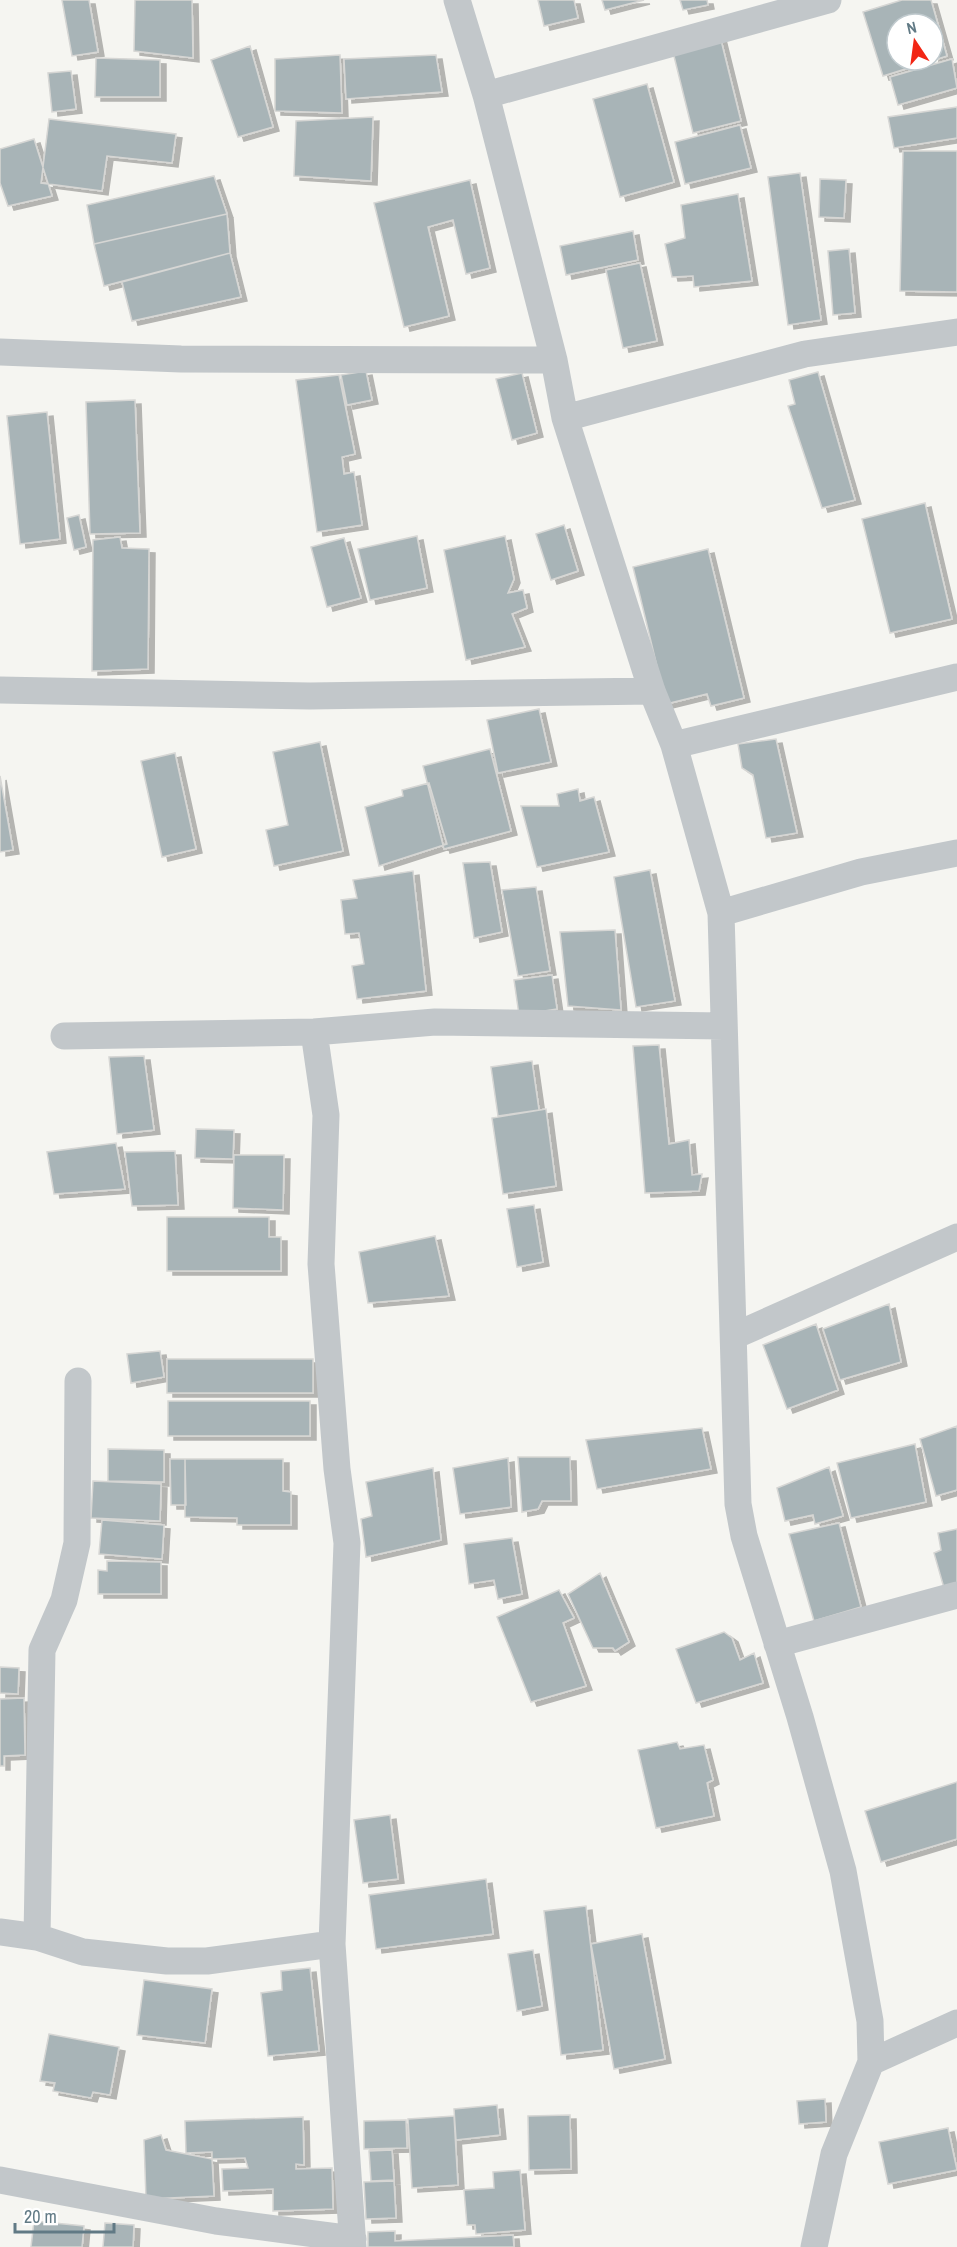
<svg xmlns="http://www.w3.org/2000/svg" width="957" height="2247" viewBox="0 0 957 2247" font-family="'Archivo Narrow',sans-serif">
<defs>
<filter id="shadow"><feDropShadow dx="6" dy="4" stdDeviation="0" flood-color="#0004"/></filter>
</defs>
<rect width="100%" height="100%" fill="#f5f5f1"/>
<path fill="#a8b4b7" stroke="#d6d6d4" stroke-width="1.5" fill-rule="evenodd" filter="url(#shadow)" d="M62 0H89L98 52 72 56Z
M135 0H192L193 58 134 51Z
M538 0H574L578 18 544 26Z
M602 0H644L605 10Z
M680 0H707L708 5 683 10Z
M902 0H931L947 56 883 76 863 12ZM897 24H933V60H897Z
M718 28 741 121 693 133 670 40Z
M250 46 273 127 238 137 211 60Z
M340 55 342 113 275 111V59Z
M436 55 442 92 346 99 344 59Z
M96 58 160 60V97H95Z
M952 59 957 88 898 105 890 77Z
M71 71 76 109 52 112 48 73Z
M647 84 674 182 620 197 593 99Z
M957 107V138L894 148 888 117Z
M373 117 371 181 294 176 296 121Z
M49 119 176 134 172 163 107 156 102 191 41 183Z
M740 125 751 168 685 184 675 142Z
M34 139 52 196 8 206 0 183V149Z
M903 151H957V292L900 291Z
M800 173 821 320 788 325 768 177Z
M214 176 227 214 94 244 87 205Z
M820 179 846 180 844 218 819 217Z
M470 180 490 268 466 274 453 220 428 227 449 316 404 327 374 203Z
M738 194 752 281 694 287 693 276 672 277 665 244 685 238 681 205Z
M227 214 230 253 104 286 94 244Z
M633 231 638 260 566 275 560 246Z
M849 249 855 313 833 315 828 251Z
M230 253 241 297 132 321 122 282Z
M640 263 657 341 623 348 606 270Z
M366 371 372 400 347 405 341 375Z
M818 372 855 500 822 508 788 406 795 404 789 380Z
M522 373 537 433 512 440 496 379Z
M339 375 355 454 342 457 344 474 354 472 362 525 317 532 296 380Z
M135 400 140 533 90 534 86 402Z
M47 412 60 539 20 544 7 416Z
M925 503 952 619 890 633 862 519Z
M79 515 86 547 74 550 67 518Z
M564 525 578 571 551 580 536 534Z
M417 536 427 588 370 600 358 549Z
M505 536 514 579 508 593 523 590 527 608 512 614 525 647 466 660 444 550Z
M120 537 122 548 149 549 148 669 92 671 93 540Z
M344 538 361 598 327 607 311 547Z
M708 549 744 698 711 706 707 694 666 704 633 567Z
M539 709 551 762 498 773 487 720Z
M776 739 797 833 766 838 753 775 742 768 738 744Z
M320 742 343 851 274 866 266 830 288 825 273 752Z
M490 749 511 831 444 849 423 766Z
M175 753 196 849 162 857 141 761Z
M0 776 13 850 0 852Z
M429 783 447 844 379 866 365 807 403 796 402 790Z
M578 789 580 801 594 797 609 852 537 867 521 806H559L557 794Z
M490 862 502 932 474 938 463 863Z
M650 870 675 1001 636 1007 614 877Z
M413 871 426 991 357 999 352 966 364 964 359 933 345 934 341 900 357 898 353 880Z
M536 887 550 971 518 976 502 890Z
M615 930 621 1010 568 1006 560 932Z
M552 975 557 1009 519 1015 514 980Z
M659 1045 669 1144 689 1140 692 1175 702 1174 699 1191 645 1193 633 1046Z
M144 1056 154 1130 117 1134 109 1057Z
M532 1061 539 1110 498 1116 491 1067Z
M546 1109 556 1186 503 1194 492 1118Z
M196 1129 234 1130 233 1159 195 1158Z
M116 1143 125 1189 54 1194 47 1152Z
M175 1151 178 1205 132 1206 125 1152Z
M234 1155H284L283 1210 233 1208Z
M534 1205 543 1262 517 1267 507 1209Z
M167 1217H269V1237H281V1271H167Z
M435 1236 449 1296 368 1303 359 1252Z
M889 1304 901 1362 840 1380 823 1329Z
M816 1324 838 1390 787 1409 763 1345Z
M160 1351 164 1377 131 1383 127 1354Z
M167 1359H313V1393H167Z
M168 1401H310V1436H168Z
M957 1426V1490L936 1496 920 1439Z
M702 1428 711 1469 597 1489 586 1440Z
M915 1444 926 1502 851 1518 837 1463Z
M108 1449 164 1450V1482L108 1481Z
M518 1457H570L571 1501H542L538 1509 522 1512Z
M508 1458 511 1507 460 1514 453 1468Z
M170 1459H185L186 1505H171Z
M185 1459H283V1491L291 1492V1525H237V1518L185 1517Z
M829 1467 843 1516 815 1524 813 1515 785 1521 777 1488Z
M433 1468 441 1540 366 1557 361 1519 372 1516 366 1482Z
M93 1481 161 1484 160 1521 91 1518Z
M102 1520 164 1525 162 1559 99 1554Z
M839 1523 861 1607 814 1621 789 1534Z
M957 1529V1583L944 1588 934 1553 941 1550 938 1533Z
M512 1538 522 1594 498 1599 494 1580 469 1584 464 1544Z
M107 1561 161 1562V1594H98V1570L107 1571Z
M600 1573 629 1642 615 1651 613 1648H593L568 1594Z
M559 1590 574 1618 563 1623 586 1686 531 1702 497 1617Z
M724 1632 732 1638 740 1660 754 1653 763 1683 696 1703 676 1649Z
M0 1667 19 1668 18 1694 0 1693Z
M24 1698 25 1755 4 1756V1766H0V1699Z
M677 1742 680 1749 704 1745 713 1780 707 1783 714 1816 656 1828 638 1750Z
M957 1782V1839L881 1862 865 1811Z
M390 1815 398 1879 363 1883 354 1820Z
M486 1879 493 1934 376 1949 369 1895Z
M586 1906 603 2050 561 2055 544 1911Z
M642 1934 665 2059 614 2069 591 1944Z
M533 1950 542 2006 517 2011 508 1954Z
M310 1968 319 2051 268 2056 261 1993 282 1990 281 1971Z
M144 1980 212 1989 205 2043 137 2035Z
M49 2034 119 2047 110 2095 93 2092 91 2098 53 2091 55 2083 40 2081Z
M825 2099 826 2122 799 2124 797 2101Z
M497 2105 500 2135 456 2140 454 2109Z
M570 2115 571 2169 529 2170 528 2116Z
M454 2116 458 2185 412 2188 408 2119Z
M303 2117 304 2165 296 2164V2169L332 2168 333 2209 273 2211V2189L223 2191 222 2169 248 2168 245 2158 212 2159V2152L186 2153 185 2121Z
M406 2120 407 2148 364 2149V2121Z
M948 2128 957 2170 888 2184 879 2142Z
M161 2135 166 2150 212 2159 214 2196 146 2199 144 2140Z
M392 2150 394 2180 371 2181 369 2151Z
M520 2170 525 2230 476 2234 475 2225H467L464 2190 494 2188 493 2172Z
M394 2181 396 2218 366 2219 364 2182Z
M34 2221 84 2226 82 2247H31Z
M105 2223 134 2225 133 2247H103Z
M395 2231V2241L513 2235 514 2247H368V2232Z"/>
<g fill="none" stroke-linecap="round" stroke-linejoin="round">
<path stroke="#c2c7ca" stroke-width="27" d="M457 0 486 95 554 360 565 418 652 691 674 745 721 913 738 1504 744 1536 800 1717 843 1871 870 2021 871 2062 834 2154 814 2247
M486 95 828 0
M0 352 181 359 554 360
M565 418 805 354 957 332
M0 690 310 696 652 691
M674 745 957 677
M721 913 861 872 957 853
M314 1032 326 1115 321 1264 337 1469 347 1543 332 1944 353 2247
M64 1036 314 1032 435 1022 724 1026
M734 1336 957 1237
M777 1644 957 1595
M0 1932 37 1937 83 1952 167 1961H207L332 1944
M37 1937 42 1650 64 1600 77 1543 78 1381
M871 2062 957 2023
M0 2180 216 2221 353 2239"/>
</g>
<g transform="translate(915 42) rotate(347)"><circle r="28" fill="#ffffff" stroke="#c0cace" stroke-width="1.5"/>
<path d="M0-4.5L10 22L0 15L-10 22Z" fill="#f22614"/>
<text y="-9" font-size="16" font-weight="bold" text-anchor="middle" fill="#617a85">N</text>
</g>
<path d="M15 2223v9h99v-9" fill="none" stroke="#617a85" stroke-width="3"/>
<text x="24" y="2223" font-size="18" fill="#617a85" stroke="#ffffff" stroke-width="4.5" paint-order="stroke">20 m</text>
</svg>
